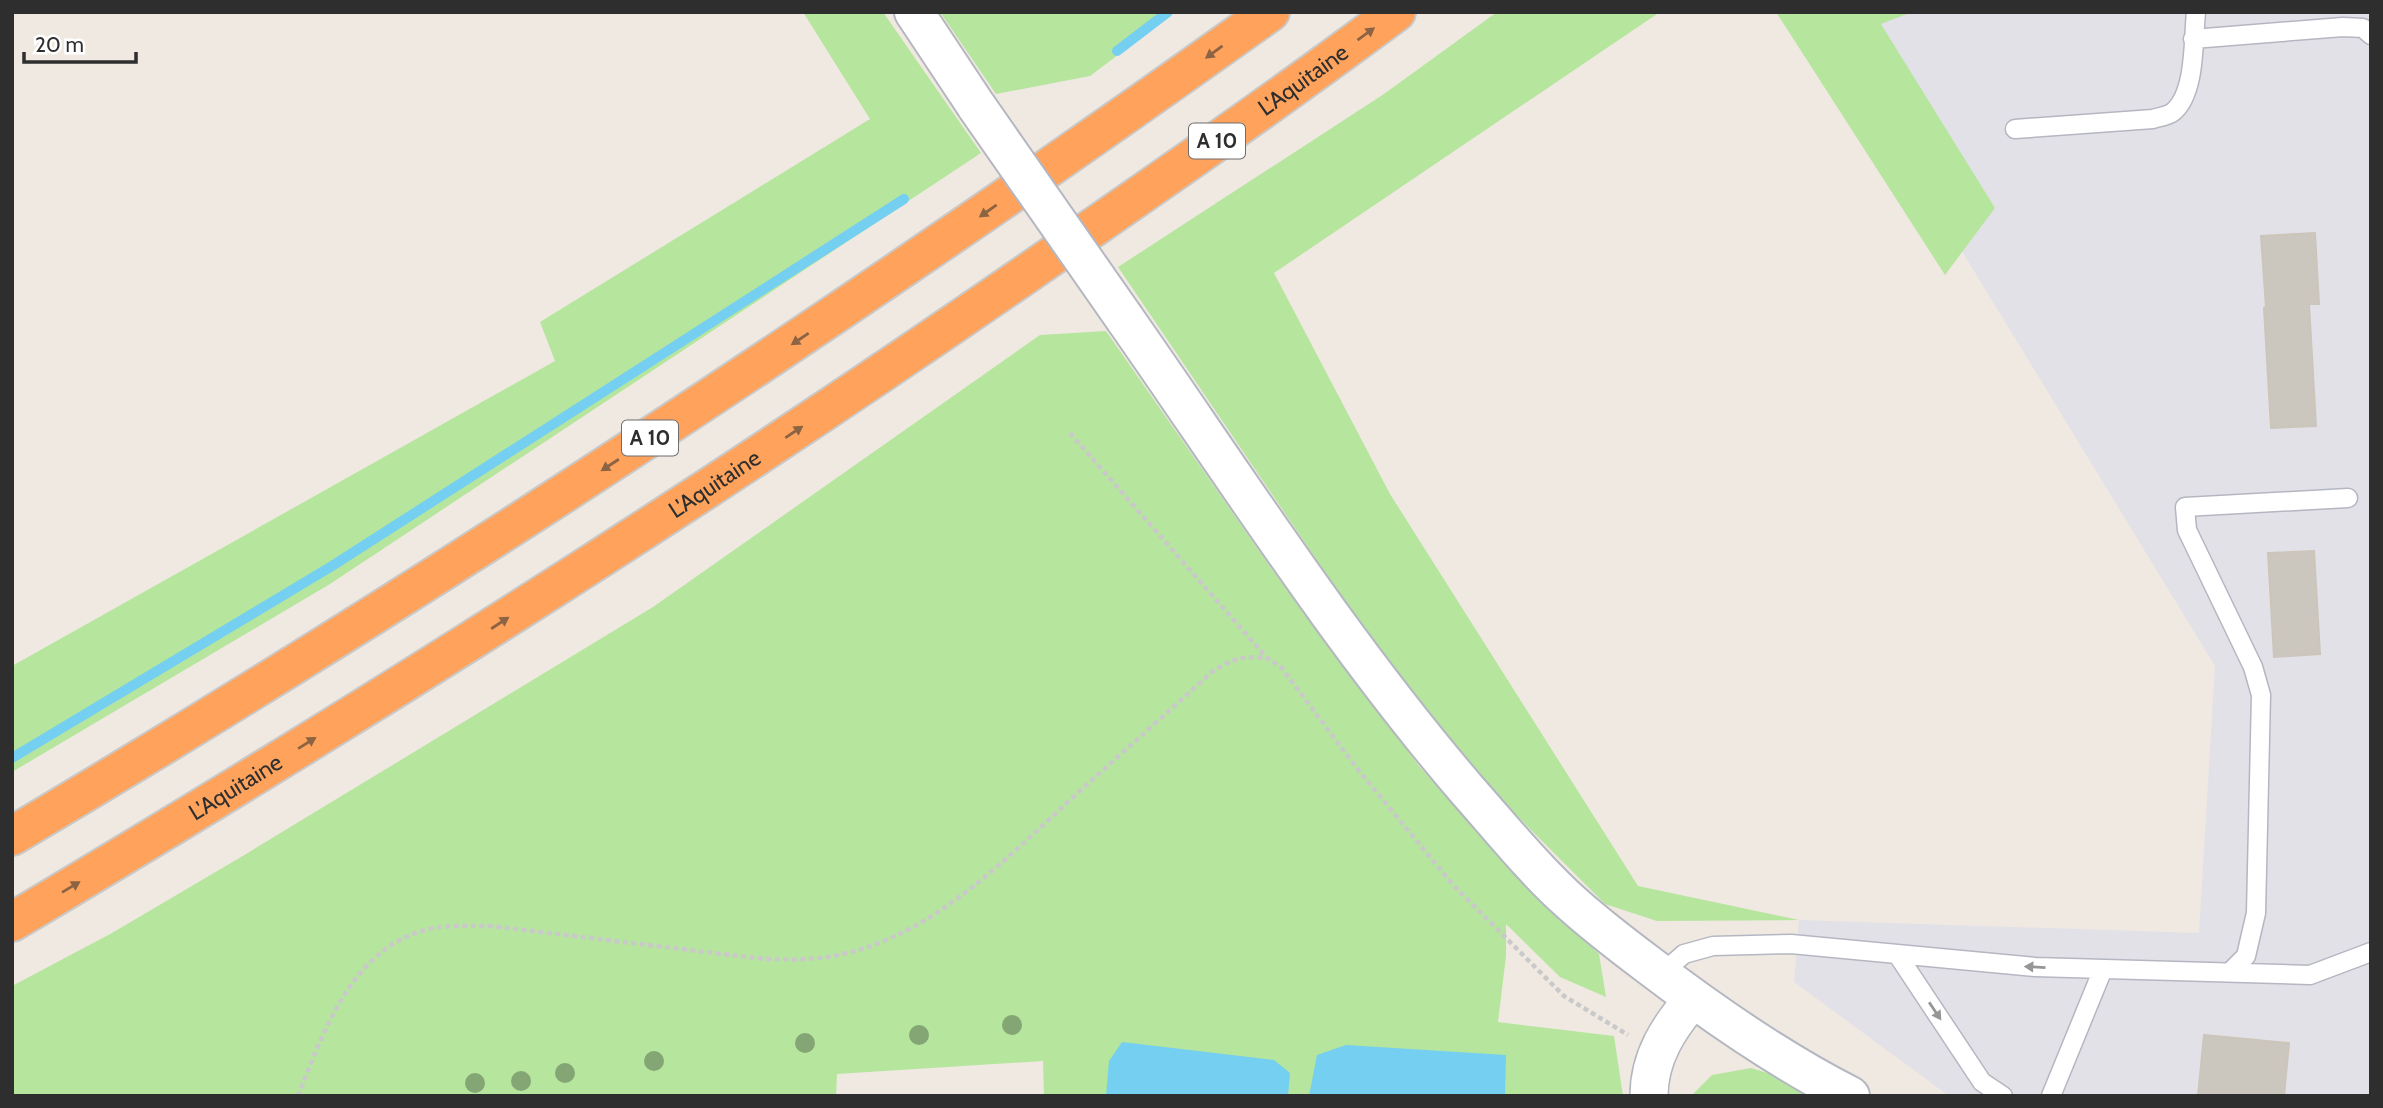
<svg xmlns="http://www.w3.org/2000/svg" width="2383" height="1108" viewBox="0 0 2383 1108" font-family="Cabin,sans-serif">
<rect width="100%" height="100%" fill="#efe9e1"/>
<path fill="#e3e1e8" d="M1816 12H2371V1096H1949L1794 982 1799 920 2199 933 2215 666Z"/>
<path fill="#b6e59e" d="M803 12H883L981 153 330 584 12 772V666L555 361 540 322 870 119Z
M940 12H1175L1090 76 996 94Z
M1497 12H1660L1274 273 1390 494 1638 886 1799 920 1657 921 1605 904 1490 789 1381 655 1118 267 1384 94Z
M1776 12H1912L1881 24 1995 208 1945 275Z
M1106 331 1271 568 1419 766 1506 862 1599 954 1606 997 1560 977 1506 924V956L1498 1022 1614 1036 1623 1096H1044L1043 1061 837 1074 836 1096H12V986L112 933 241 857 653 607 1040 335Z
M1751 1068 1784 1078 1821 1096H1691L1712 1075Z"/>
<path fill="#75cff0" d="M1122 1042 1274 1060 1290 1073 1288 1096H1106L1109 1061Z
M1346 1045 1506 1055 1505 1096H1309L1317 1055Z"/>
<g fill="none" stroke-linecap="round" stroke-linejoin="round">
<path stroke="#75cff0" stroke-width="10" d="M1117 51 1168 12
M12 758 332 566 904 199"/>
</g>
<path fill="#cbc7bf" stroke="#cbc5ba" stroke-width="2" d="M2315 233 2319 304H2309L2316 426 2271 428 2264 308 2266 307 2261 236Z
M2314 551 2320 654 2274 657 2268 553Z
M2204 1035 2289 1043 2284 1096H2198Z"/>
<g fill="none" stroke-linecap="round" stroke-linejoin="round">
<defs>
<path id="service" d="M2193 39 2343 27 2363 28 2371 35
M2015 129 2153 119C2159 117 2168 116 2173 112 2196 93 2193 40 2196 12
M1897 954 1982 1082 2003 1096
M2231 971 2246 956 2256 913 2261 695 2253 667 2187 530 2185 507 2348 498
M1661 974 1684 954 1713 946 1791 944 2035 967 2310 975 2371 952
M2051 1096 2103 969"/>
<path id="minor" d="M1649 1096C1649 1057 1669 1027 1693 999"/>
<path id="tertiary" d="M914 12 977 107
M1125 319C1236 478 1341 643 1468 791 1500 827 1531 866 1566 898 1593 923 1622 945 1650 966 1713 1014 1779 1060 1850 1096"/>
<g id="motorway">
<path d="M12 836C445 579 861 304 1270 12"/>
<path id="s1" d="M12 922C358 716 698 501 1029 272 1152 187 1275 102 1396 12"/>
</g>
</defs>
<use href="#service" stroke="#b4b7c1" stroke-width="21"/>
<use href="#minor" stroke="#b4b7c1" stroke-width="40"/>
<use href="#tertiary" stroke="#b4b7c1" stroke-width="42"/>
<use href="#motorway" stroke="#c9c9c9" stroke-width="42"/>
<path stroke="#c9c9c9" stroke-width="4.5" stroke-dasharray="5 3.5" stroke-linecap="butt" d="M1070 433 1267 658 1281 667 1359 771 1454 886 1564 996 1628 1035
M298 1096C322 1035 351 951 422 931 444 924 468 926 491 926L764 959C778 959 793 960 807 959 915 953 995 869 1070 800 1118 756 1166 714 1213 671 1234 658 1243 656 1267 658"/>
<use href="#service" stroke="#fff" stroke-width="18"/>
<use href="#minor" stroke="#fff" stroke-width="37"/>
<use href="#tertiary" stroke="#fff" stroke-width="38"/>
<use href="#motorway" stroke="#ffa35c" stroke-width="38"/>
<defs>
<path id="tertiary-bridge" d="M977 107 1125 319"/>
</defs>
<use href="#tertiary-bridge" stroke="#b4b7c1" stroke-width="42" stroke-linecap="butt"/>
<use href="#tertiary-bridge" stroke="#fff" stroke-width="38"/>
</g>
<g fill="#84a574">
<circle cx="1012" cy="1025" r="10"/>
<circle cx="919" cy="1035" r="10"/>
<circle cx="805" cy="1043" r="10"/>
<circle cx="654" cy="1061" r="10"/>
<circle cx="565" cy="1073" r="10"/>
<circle cx="521" cy="1081" r="10"/>
<circle cx="475" cy="1083" r="10"/>
</g>
<defs><path id="oneway-solid" d="M-6-.8H1V-3.2L6.5 0L1 3.2V.8H-6Z" transform="scale(1.75)"/></defs>
<g fill="#8c6343">
<use href="#oneway-solid" transform="translate(1366 34) rotate(-36)"/>
<use href="#oneway-solid" transform="translate(1214 52) rotate(144)"/>
<use href="#oneway-solid" transform="translate(988 211) rotate(145)"/>
<use href="#oneway-solid" transform="translate(800 339) rotate(146)"/>
<use href="#oneway-solid" transform="translate(794 432) rotate(-34)"/>
<use href="#oneway-solid" transform="translate(610 465) rotate(147)"/>
<use href="#oneway-solid" transform="translate(500 623) rotate(-33)"/>
<use href="#oneway-solid" transform="translate(307 743) rotate(-32)"/>
<use href="#oneway-solid" transform="translate(71 887) rotate(-31)"/>
</g>
<g fill="#969696">
<use href="#oneway-solid" transform="translate(2035 967) rotate(-177)"/>
<use href="#oneway-solid" transform="translate(1935 1011) rotate(56)"/>
</g>
<g text-anchor="middle" stroke-width="5" stroke-linejoin="round" paint-order="stroke">
<g fill="#fff" stroke="#6d6d6d" stroke-width="2">
<rect x="1189" y="123.5" width="56" height="35" rx="5"/>
<rect x="622" y="420.5" width="56" height="35" rx="5"/>
</g>
<g font-size="21" font-weight="bold" fill="#2e2e2e">
<text x="1217" y="148">A 10</text>
<text x="650" y="445">A 10</text>
</g>
<g font-size="23" fill="#2e2e2e" stroke="#fff">
<text dy="8" stroke="none"><textPath href="#s1" startOffset="1542">L'Aquitaine</textPath></text>
<text dy="8" stroke="none"><textPath href="#s1" startOffset="828">L'Aquitaine</textPath></text>
<text dy="8" stroke="none"><textPath href="#s1" startOffset="261">L'Aquitaine</textPath></text>
</g>
</g>
<rect width="2383" height="1108" fill="none" stroke="#2e2e2e" stroke-width="28"/>
<path d="M24 52v10h112v-10" fill="none" stroke="#2e2e2e" stroke-width="3.5"/>
<text x="35" y="52" font-size="21" fill="#2e2e2e" stroke="#ffffff" stroke-width="5" paint-order="stroke">20 m</text>
</svg>
